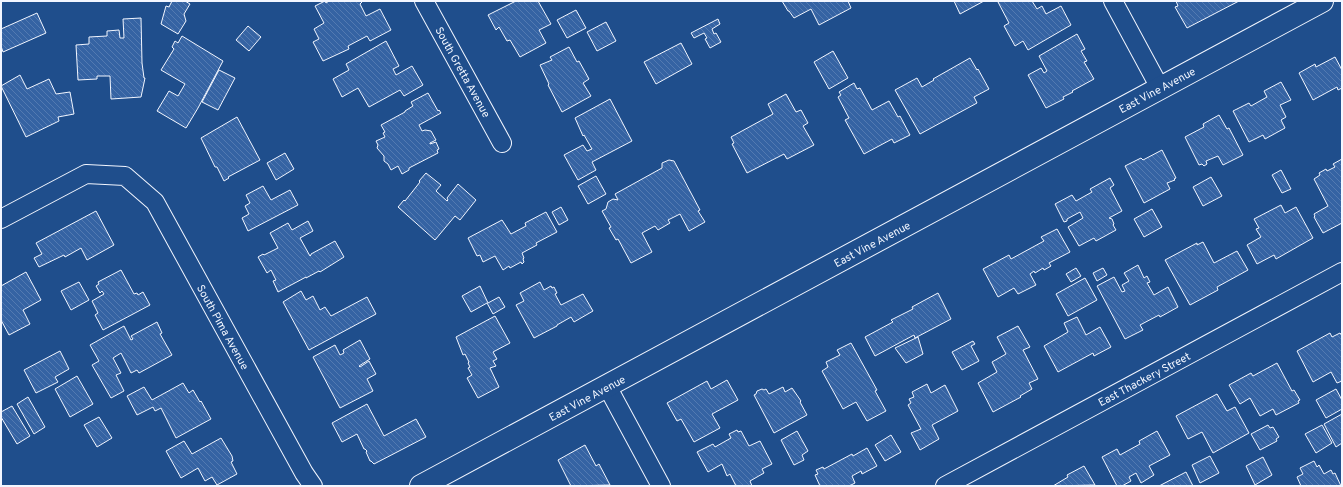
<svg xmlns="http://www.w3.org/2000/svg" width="1343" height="487" viewBox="0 0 1343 487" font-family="Overpass,sans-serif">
<defs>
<pattern id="building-back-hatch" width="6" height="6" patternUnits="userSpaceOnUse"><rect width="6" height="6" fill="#3563a3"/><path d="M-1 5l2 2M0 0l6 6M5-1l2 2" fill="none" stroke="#537ab1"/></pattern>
</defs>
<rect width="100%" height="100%" fill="#1f4e8c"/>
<path fill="url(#building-back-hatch)" stroke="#f2f6ff" d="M172 1H185L190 4 184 14 186 21 178 34 161 24 166 6 169 7Z
M325 1 326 3 329 1H362V2L360 4 366 16 380 9 391 30 370 41 367 36 348 46 349 49 323 61 313 42 319 39 314 29 324 23 315 6Z
M516 1H538L551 24 539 30 546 43 520 57 510 40 507 41 499 27 496 30 488 15Z
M782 1H848L851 8 819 25 811 9 794 18 789 11H788Z
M954 1H984L960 14Z
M1001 1H1032L1037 9 1042 6 1046 14 1061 6 1071 25 1028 50 1023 41 1015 46 1004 26 1009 23 998 2Z
M1176 1H1239L1187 28 1175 7 1178 6Z
M576 10 586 28 567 38 557 20Z
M37 13 46 33 3 52 1 46V29Z
M141 18 142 63 144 78H145L141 97 111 99 110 76H97V79L78 80 76 45 89 44V37L107 36V31L119 30 120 38H124L123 19Z
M718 19 720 24 712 29 714 34 716 33 721 42 710 48 705 39 707 38 704 33 694 38 691 33Z
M606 22 616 41 597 51 587 32Z
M248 26 261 37 249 51 236 40Z
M1077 34 1085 49 1081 51 1087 61 1084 62 1094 79 1072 91 1073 92 1063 97 1064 99 1046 108 1028 75 1041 68 1044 73 1047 71 1039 56Z
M182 36 223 61 198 108 186 128 157 111 169 91 178 96 185 84 161 70 174 49 172 47 175 41 178 43Z
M386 41 399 66 393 69 396 75 412 66 423 85 404 96 400 90 369 107 358 88 342 97 333 79 349 70 346 64Z
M681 43 692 64 656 84 644 62Z
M569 47 577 62 579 61 589 79 583 83 591 96 562 112 548 85 549 84 540 65 552 60 550 57Z
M833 51 848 78 829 89 814 62Z
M1335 57 1342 70V88L1338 90 1337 87 1313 100 1299 73 1315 64 1316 67Z
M970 58 977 70 978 69 989 89 974 97 977 103 920 134 895 90 917 78 922 87 934 80 933 79Z
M219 70 235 78 218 110 202 102Z
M20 75 27 89 49 79 56 94 70 92 74 114 58 117 59 121 26 137 1 86Z
M1281 82 1291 100 1280 105 1286 117 1281 120 1285 128 1265 139 1263 135 1249 142 1233 111 1249 103 1251 106 1267 97 1264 91Z
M854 83 857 89 860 88 872 110 889 101 898 117 900 116 910 135 894 143 892 139 864 154 845 120 849 118 838 97 841 95 839 92Z
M428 93 438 111 439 110 441 113 419 125 422 131 425 130 431 131 436 140 430 143V144L436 142 439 149 437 150 438 153 409 168V170L402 174 398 166 391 170 388 164 384 161V156L377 148 378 145 376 141 385 137 383 133 385 132 381 125 405 112V111L413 106 411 102Z
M786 94 796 112 801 110 808 123 803 126 814 145 787 159 784 154 747 173 732 144 734 143 731 137 773 114 768 104Z
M610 99 632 141 592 162 596 170 578 180 564 155 583 145 587 151 592 149 584 135 583 136 575 118Z
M1219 115 1227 129 1229 128 1243 155 1223 165 1218 156 1206 161 1207 164 1204 166 1202 164 1199 165 1185 137 1204 127 1203 124Z
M237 117 260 160 228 177 229 178 224 181 217 167H215L201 138Z
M1162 150 1176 178 1174 179 1175 180 1167 183 1170 189 1144 203 1125 166 1141 158 1143 160Z
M285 153 294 169 276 180 267 163Z
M1342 159V223L1323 233 1314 217 1315 216 1314 214 1328 206 1314 179 1320 175 1319 173 1326 169 1327 171 1335 167 1333 164Z
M669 160 674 161 700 210 698 211 705 222 689 231 680 214 668 220 670 223 658 230 655 226 642 233 652 252 631 263 618 239 616 240 609 228 611 227 602 211 606 209 608 202 613 199 618 200 615 194 662 168V163Z
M1281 170 1291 189 1282 193 1272 175Z
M426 173 441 185 436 191 447 201 448 200 447 198 458 184 476 200 460 220 455 216 435 240 398 207 404 200 405 201 420 182 419 181Z
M596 176 606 194 588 204 578 186Z
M1211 177 1222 196 1203 206 1193 187Z
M1110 178 1114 185 1110 188 1122 211 1109 218 1112 219 1114 224 1113 225 1116 230 1096 241 1094 238 1079 246 1068 227 1083 218 1080 212 1067 219V221L1064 222 1055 204 1072 195 1076 201 1092 192 1090 189Z
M263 186 271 200 290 190 298 205 248 231 242 218 249 214 245 206 250 203 246 195Z
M1281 205 1285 213 1296 207 1313 238 1276 259 1274 255 1257 264 1247 245 1261 237 1256 229 1259 228 1254 219Z
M561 207 568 220 559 225 552 212Z
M1152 209 1162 227 1144 237 1134 219Z
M96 211 114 245 87 260 81 248 65 257 64 255 39 267 34 258 42 254 36 243Z
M546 212 557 232 536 243 537 245 522 253 524 258 523 259 524 262 522 264 521 262 510 268 509 266 503 270 495 256 483 262 480 255 477 256 468 238 502 220 511 234 526 226 525 223Z
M308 221 313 231 300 238 310 256 311 255V254L335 241 344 257 320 272 319 271 306 278V277L278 292 273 281 276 280 271 270 267 273 258 257 263 254 264 255 278 248 270 233 288 223 292 230Z
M1057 229 1070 252 1049 263 1051 266 1044 270 1043 268 1035 273 1034 271 1030 274 1036 285 1018 294 1014 288 998 297 983 269 1009 255 1011 259 1044 241 1041 237Z
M1203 242 1214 263 1237 251 1248 270 1217 287 1218 290 1190 305 1165 260 1197 243V245Z
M1138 265 1144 278 1147 276 1150 282 1147 283 1154 295 1168 287 1178 307 1160 317 1159 315 1140 325 1143 330 1125 339 1097 286 1114 277 1122 292 1125 291 1122 285 1129 281 1124 273Z
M1076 268 1081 276 1071 282 1066 274Z
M1103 268 1107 275 1097 281 1093 273Z
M121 270 134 294 137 293 138 295 143 292 150 305 103 330 95 315 98 313 92 301 104 294 102 291 100 293 96 286 99 284 98 282Z
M26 272 41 300 23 310 30 324 9 335 1 320V286Z
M1085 278 1097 300 1068 316 1056 294Z
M79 282 89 300 71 310 61 291Z
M540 282 544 290 551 286 552 288 554 287 557 293 555 294 561 305 583 294 593 311 574 322 571 317 557 325V326L534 338 516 305 524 301 520 293Z
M480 286 488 303 499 297 505 307 493 314 487 303 471 312 462 296Z
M301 291 306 300 313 296 320 310 325 307 331 316 367 297 376 314 309 350 283 302Z
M938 293 951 319 915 338 914 335 875 356 865 337 893 322 891 320 913 309 912 307Z
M495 316 510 343 493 352 497 359 493 361 496 366 490 368 499 387 478 398 467 378 472 375 468 368 470 367 468 363 469 362 465 354 463 355 456 337Z
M1077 317 1086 335 1100 327 1111 347 1094 356 1093 353 1058 372 1044 346 1068 332 1064 323Z
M157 322 162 333 160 334 172 355 139 373 137 370 131 373 121 353 113 358 121 373 116 375 124 391 111 398 92 365 99 361 90 345 124 326 131 340 133 339 131 336Z
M1018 326 1030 347 1023 350 1038 379 1029 383 1032 389 1020 396 1021 397 993 412 978 383 997 372 992 362 1006 354 997 337Z
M1330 333 1332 337 1340 333 1342 336V381L1337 383 1331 372 1313 382 1297 351Z
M918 337 923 354 906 363 895 348Z
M360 340 370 359 359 366 360 367 369 361 376 374 367 379 373 391 340 408 313 357 335 345 340 355 344 353 343 350Z
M973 341 975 344 971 346 979 361 962 370 952 352Z
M851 343 877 390 875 391 886 411 867 421 856 402 843 409 822 371 828 367 826 362 840 355 837 350Z
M60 351 69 369 55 377 58 382 36 393 24 370Z
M1277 363 1292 391 1294 390 1300 400 1298 401 1299 403 1276 415 1273 409 1260 416 1250 398 1240 404 1229 385 1251 373 1253 376Z
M77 376 93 404 70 417 55 389Z
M727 380 738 400 712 414 720 428 694 442 681 419 677 421 667 403 707 381 711 389Z
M183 383 189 393 193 390 200 402 201 401 211 419 176 438 161 408 155 411 153 407 137 415 127 396 144 387 152 400Z
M927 384 931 393 945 385 958 411 932 425 939 439 920 450 911 433 921 429 908 405 911 403 909 399 914 397 912 392Z
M783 387 785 392 792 388 801 401 800 402 807 415 774 433 754 395 756 394 757 391 762 389 764 390 766 389 769 394Z
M1336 389 1342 400V409L1326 418 1316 400Z
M1217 394 1227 411 1235 407 1249 433 1213 453 1202 432 1188 439 1176 416Z
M28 397 45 427 34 434 17 404Z
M367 404 384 436 416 419 426 437 374 464 371 461H370L366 452 367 451 365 449H364L357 434 342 442 332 423Z
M12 406 30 436 17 444 1 417V412Z
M1342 414V443L1336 447 1324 424Z
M99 417 112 438 97 447 84 425Z
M1268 425 1270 428 1273 427 1279 437 1276 439 1277 441 1260 450 1251 434Z
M1322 425 1332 443 1316 453 1305 434Z
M737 430 738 432 741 431 749 446 760 441 772 464 762 469 764 473 750 481 752 486H736L730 474 727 476 722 464 708 472 697 452 713 444 715 447 731 438 729 434Z
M797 431 808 451 802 455 804 460 794 465 781 440Z
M1157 431 1170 455 1149 466 1154 475 1141 483 1136 473 1129 477 1131 481 1122 486H1117L1102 457 1117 449 1120 455 1140 444 1139 441Z
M891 435 901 452 885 461 875 445Z
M221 438 232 456 233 461 231 462 237 474 217 485 212 477 205 481 198 468 181 478 166 451 184 441 192 454Z
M585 445 596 466 599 464 610 485 571 486 558 460Z
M867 448 877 466 862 474 861 471 852 476 855 483 849 486H820L815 475 818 474 816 470 823 467 824 469 852 454 853 456Z
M1210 456 1219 473 1200 483 1192 465Z
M1263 457 1272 475 1255 485 1246 466Z
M1314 461 1317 467 1319 465 1324 474 1331 470 1333 474 1335 473 1341 486H1301L1297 477 1303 474 1300 468Z
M1084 466 1095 485 1053 486 1068 477 1067 475Z
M1186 472 1193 486H1159Z"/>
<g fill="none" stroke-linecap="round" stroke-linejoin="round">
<defs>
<path id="minor" d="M424 1 502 143
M1113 1 1160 88
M1 219 86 174 125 176 155 202 304 473 313 486
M607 386 661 486
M945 486 1342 272"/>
<path id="tertiary" d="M421 486 1322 1"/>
</defs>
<use href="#minor" stroke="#f2f6ff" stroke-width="20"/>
<use href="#tertiary" stroke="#f2f6ff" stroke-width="24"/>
<use href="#minor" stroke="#1f4e8c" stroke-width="18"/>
<use href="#tertiary" stroke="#1f4e8c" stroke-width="22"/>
</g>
<g text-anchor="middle" stroke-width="3" stroke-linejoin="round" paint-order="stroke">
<g font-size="11" fill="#f2f6ff" stroke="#1f4e8c">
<text transform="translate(463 72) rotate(61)" y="4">South Gretta Avenue</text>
<text transform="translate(1157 90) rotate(-28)" y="4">East Vine Avenue</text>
<text transform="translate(872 244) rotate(-28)" y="4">East Vine Avenue</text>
<text transform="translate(223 327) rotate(61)" y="4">South Pima Avenue</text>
<text transform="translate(1144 379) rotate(-28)" y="4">East Thackery Street</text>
<text transform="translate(587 398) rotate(-28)" y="4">East Vine Avenue</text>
</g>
</g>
<rect width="1343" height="487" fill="none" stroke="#f2f6ff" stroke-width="4"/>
</svg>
